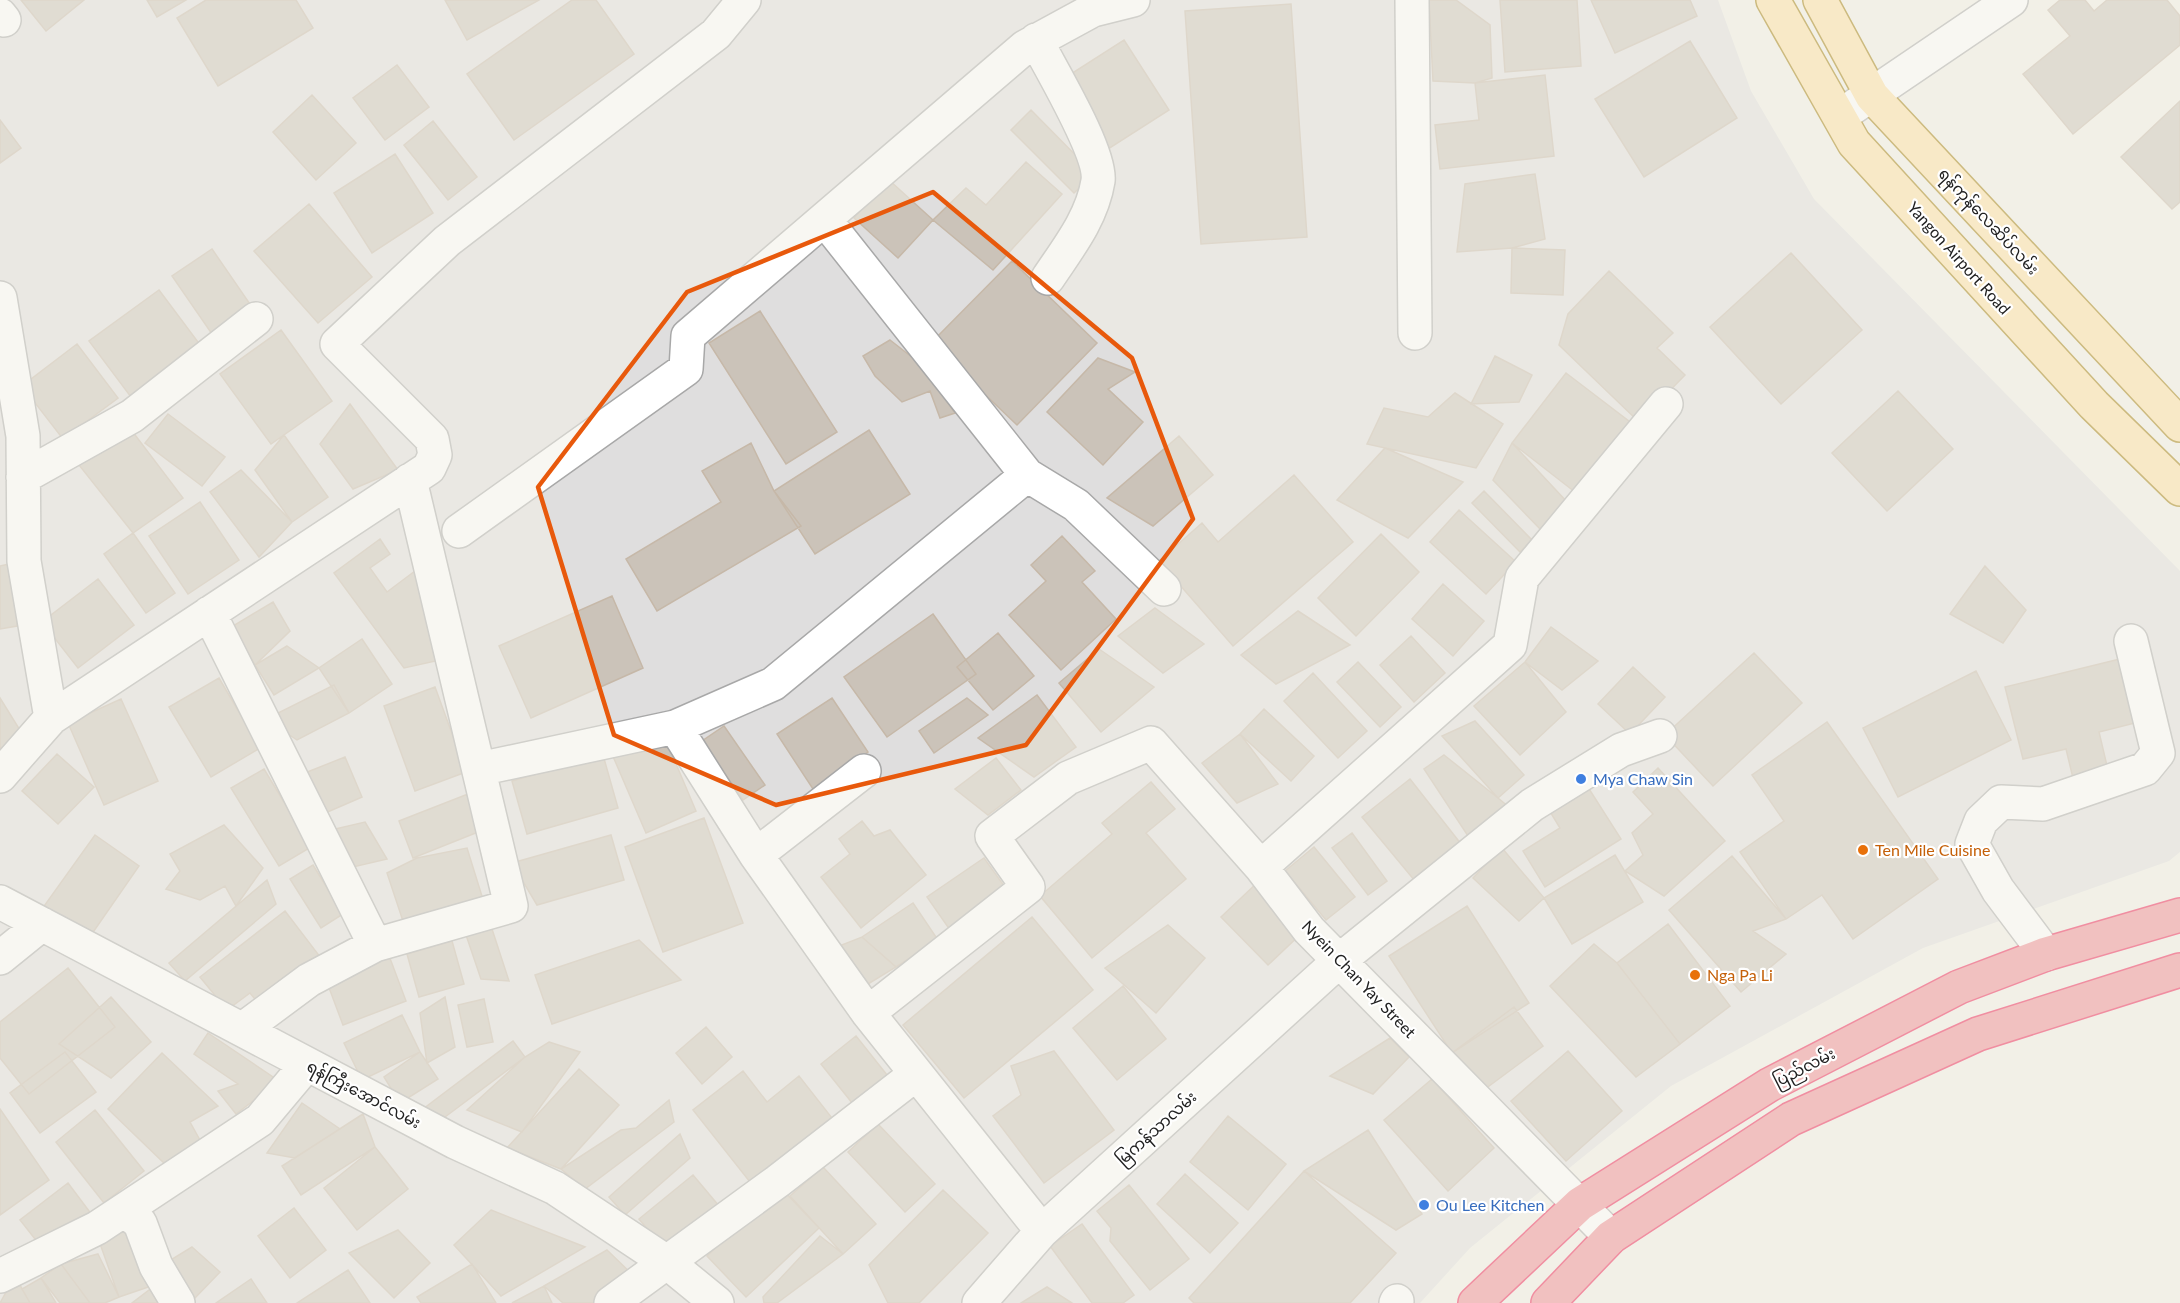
<svg xmlns="http://www.w3.org/2000/svg" width="2180" height="1303" viewBox="0 0 2180 1303" font-family="Lato,'Noto Sans Myanmar',sans-serif">
<rect width="100%" height="100%" fill="#f2f0e7"/>
<path fill="#dfdede" d="M0 0H1718L1751 91 1814 199 2180 571V852L2169 861 1923 948 1671 1086 1470 1248 1420 1303H0Z"/>
<path fill="#cbc3b9" stroke="#c6b8a8" stroke-width="1.5" d="M21 0H84L46 31Z
M147 0H186L157 17Z
M206 0H296L313 28 218 86 177 18Z
M445 0H539L467 40Z
M572 0H596L634 54 514 140 467 74Z
M1429 0H1456L1490 25 1492 78 1475 83 1433 81Z
M1500 0H1577L1581 66 1505 72Z
M1591 0H1690L1697 16 1615 53Z
M2060 0H2085L2094 11 2107 0H2167L2180 16V45L2073 134 2023 74 2070 36 2048 10Z
M1291 4 1307 237 1201 244 1185 11Z
M1124 40 1169 110 1105 151 1060 81Z
M1690 41 1737 118 1644 177 1595 99Z
M397 65 429 107 385 140 353 98Z
M1545 75 1554 156 1440 169 1435 125 1479 120 1475 83Z
M312 95 356 143 316 180 273 132Z
M2180 101V202L2172 209 2121 157Z
M1031 110 1094 174 1074 193 1011 130Z
M0 120 21 148 0 163Z
M433 121 477 177 448 200 404 145Z
M395 154 433 213 372 253 334 193Z
M1026 162 1062 194 993 270 933 220 966 188 986 205Z
M1535 174 1545 239 1512 248 1457 252 1465 184Z
M889 180 933 220 898 258 854 218Z
M309 204 372 277 318 323 254 251Z
M1512 248 1565 250 1563 295 1511 293Z
M212 249 252 307 212 334 172 276Z
M1791 253 1862 330 1781 404 1710 327Z
M1012 261 1097 343 1017 425 931 343Z
M1609 271 1673 333 1657 348 1685 375 1639 422 1559 345 1568 314Z
M159 290 204 350 134 401 89 341Z
M760 311 837 432 786 464 709 343Z
M281 330 332 401 271 444 220 374Z
M890 340 922 365 955 413 940 418 930 391 902 402 875 376 863 356Z
M77 344 118 398 63 439 22 386Z
M1495 356 1532 375 1519 402 1471 404Z
M1098 358 1135 372 1108 389 1143 422 1103 465 1047 412Z
M1566 373 1630 422 1575 492 1512 443Z
M1898 391 1953 449 1887 511 1832 453Z
M1455 393 1503 424 1476 468 1367 444 1384 408 1428 417Z
M350 404 398 470 353 489 320 444Z
M168 414 225 457 202 486 145 443Z
M129 427 183 498 133 533 79 465Z
M869 430 910 494 815 554 774 491Z
M284 435 328 497 292 522 255 470Z
M1179 436 1213 475 1153 526 1107 498Z
M751 443 774 491 801 526 657 611 626 559 721 502 702 471Z
M1512 443 1568 503 1540 529 1493 480Z
M1385 448 1463 482 1408 538 1337 500Z
M241 470 292 522 259 557 210 492Z
M1294 475 1353 542 1233 646 1159 561 1202 523 1218 542Z
M1484 491 1532 540 1520 552 1472 503Z
M200 502 239 560 188 594 149 536Z
M1459 510 1516 562 1486 594 1430 542Z
M133 533 175 593 146 613 104 554Z
M1381 534 1419 572 1356 636 1318 598Z
M1062 536 1095 571 1082 582 1116 619 1061 670 1009 615 1046 581 1031 565Z
M380 539 390 554 370 568 387 592 419 568 440 660 404 668 334 573Z
M18 562 17 626 0 629V566Z
M1985 566 2026 610 2003 643 1950 614Z
M98 579 134 625 78 668 42 622Z
M1443 584 1484 621 1453 656 1412 619Z
M612 596 643 668 531 718 499 646Z
M273 602 290 631 255 665 233 626Z
M1155 608 1204 644 1163 673 1118 636Z
M1298 611 1350 645 1276 684 1241 655Z
M933 614 976 674 887 737 844 677Z
M1551 627 1598 661 1562 690 1525 662Z
M998 633 1034 676 993 710 957 667Z
M1411 636 1445 673 1414 702 1380 665Z
M362 639 392 684 349 713 319 668Z
M287 646 319 668 274 695 255 665Z
M1099 649 1154 687 1101 732 1059 683Z
M1754 653 1802 703 1713 786 1665 735Z
M2120 659 2135 723 2099 732 2108 770 2073 778 2066 749 2023 759 2005 687Z
M1358 662 1401 707 1380 727 1337 682Z
M1525 662 1566 712 1520 755 1474 706Z
M1633 667 1665 697 1630 734 1598 704Z
M1976 671 2011 740 1898 797 1863 728Z
M1313 673 1367 731 1338 758 1284 701Z
M219 678 260 748 211 777 169 707Z
M334 685 349 713 297 740 266 719Z
M435 687 466 772 415 791 384 706Z
M1037 695 1076 747 1034 777 978 738Z
M0 698 23 735 0 749Z
M832 698 868 752 813 789 777 734Z
M967 698 988 715 934 753 919 731Z
M121 699 158 781 104 805 68 723Z
M1264 709 1314 756 1291 781 1240 734Z
M1475 721 1524 775 1498 798 1442 736Z
M1827 722 1938 879 1853 939 1822 895 1786 919 1740 852 1784 821 1752 775Z
M724 726 765 785 743 800 702 741Z
M1240 734 1278 784 1237 803 1202 763Z
M668 745 696 811 646 833 612 754Z
M57 754 94 787 58 824 22 791Z
M603 755 618 808 527 834 512 781Z
M1444 755 1498 798 1510 808 1468 836 1424 769Z
M345 757 362 797 323 814 305 773Z
M996 758 1021 790 988 815 955 789Z
M1658 768 1725 841 1664 896 1625 871 1643 855 1632 833 1653 814 1633 792Z
M264 769 311 847 279 866 231 788Z
M1410 779 1461 844 1415 881 1362 817Z
M1584 781 1621 839 1545 887 1523 851 1560 828 1546 805Z
M1151 782 1175 809 1146 833 1186 879 1092 958 1040 896 1112 834 1102 823Z
M468 794 483 830 413 858 399 821Z
M704 818 743 923 663 952 625 847Z
M862 821 874 836 890 830 926 875 861 928 821 877 850 854 839 839Z
M365 822 387 859 353 867 331 830Z
M224 825 263 868 236 906 225 886 200 900 166 889 180 871 170 854Z
M1352 833 1387 881 1368 895 1332 848Z
M95 835 139 866 87 941 42 909Z
M611 835 624 880 537 905 512 863Z
M1314 847 1355 897 1326 920 1285 871Z
M467 848 485 906 406 930 387 873 417 858Z
M1502 848 1544 898 1519 921 1473 878Z
M1615 855 1643 902 1572 944 1544 898Z
M1732 856 1786 919 1753 931 1786 954 1741 992 1669 910Z
M984 858 1007 890 950 930 927 897Z
M313 865 343 914 321 928 290 879Z
M267 880 276 904 185 981 169 963Z
M1259 881 1305 930 1268 965 1221 917Z
M913 903 938 940 896 967 862 937Z
M1467 906 1529 1003 1452 1053 1389 956Z
M285 911 324 962 263 1009 250 993 227 1010 200 977Z
M1032 917 1093 990 964 1098 903 1025Z
M1668 924 1730 1006 1680 1044 1617 963Z
M1168 925 1205 958 1156 1013 1105 968Z
M491 926 509 981 481 979 466 935Z
M862 937 896 967 868 984 834 948Z
M639 940 681 980 552 1024 535 975Z
M452 941 464 984 419 997 407 954Z
M1594 944 1617 963 1680 1044 1636 1077 1550 986Z
M388 953 406 1001 343 1025 325 977Z
M68 968 115 1027 29 1094 0 1058V1022Z
M1123 986 1166 1039 1117 1080 1073 1028Z
M111 997 151 1042 111 1078 59 1044Z
M445 997 455 1047 427 1063 420 1013Z
M484 999 493 1042 467 1047 458 1005Z
M1514 1007 1543 1046 1481 1092 1452 1053Z
M402 1015 420 1052 362 1080 344 1043Z
M706 1027 732 1057 702 1084 676 1053Z
M208 1033 279 1081 236 1114 218 1091 238 1084 194 1054Z
M856 1036 895 1085 853 1104 821 1064Z
M1390 1038 1409 1057 1373 1094 1330 1076Z
M513 1041 525 1057 445 1117 423 1109Z
M549 1042 580 1052 522 1132 467 1110 525 1057Z
M1054 1051 1114 1130 1044 1183 993 1116 1021 1095 1011 1066Z
M1568 1051 1622 1111 1566 1161 1511 1101Z
M65 1052 96 1092 40 1133 10 1093Z
M420 1052 438 1079 400 1103 384 1077Z
M162 1053 218 1106 190 1122 201 1142 164 1163 108 1109Z
M579 1069 619 1105 561 1169 507 1148Z
M743 1071 767 1102 799 1076 832 1118 750 1182 693 1110Z
M1432 1079 1494 1148 1448 1191 1384 1120Z
M669 1100 674 1122 585 1189 561 1169 621 1130 636 1128Z
M302 1103 340 1129 295 1158 267 1153Z
M0 1109 49 1180 0 1215Z
M95 1110 144 1171 104 1203 56 1142Z
M363 1114 375 1147 301 1195 282 1166Z
M1228 1116 1286 1164 1248 1210 1190 1162Z
M878 1124 935 1184 905 1212 848 1152Z
M1368 1130 1422 1214 1396 1230 1304 1171Z
M680 1134 690 1158 625 1215 609 1197Z
M375 1147 408 1189 357 1230 324 1188Z
M823 1167 876 1224 843 1254 790 1196Z
M1304 1171 1396 1253 1350 1303H1194L1189 1298Z
M1185 1174 1238 1223 1210 1253 1157 1204Z
M693 1175 719 1206 665 1250 639 1219Z
M68 1183 95 1219 39 1244 20 1220Z
M1129 1185 1189 1259 1150 1290 1110 1241 1111 1228 1097 1211Z
M780 1187 819 1228 746 1297 707 1256Z
M943 1190 988 1233 919 1303H888L869 1265Z
M294 1208 326 1250 290 1278 258 1236Z
M491 1210 585 1247 501 1296 454 1245Z
M1082 1224 1134 1295 1123 1303H1092L1050 1246Z
M136 1225 157 1284 119 1297 98 1238Z
M398 1230 430 1263 394 1298 349 1253Z
M820 1236 843 1254 777 1303H764L763 1297Z
M192 1247 220 1272 194 1299 159 1267Z
M607 1250 639 1281 600 1303H563L544 1286Z
M98 1254 119 1297 105 1303H90L61 1264Z
M61 1264 90 1303H60L41 1278Z
M472 1264 496 1303H421L417 1297Z
M348 1270 370 1303H297Z
M15 1276 30 1303H0Z
M41 1278 56 1303H30L22 1289Z
M251 1279 267 1303H216Z
M157 1284 165 1303H132Z
M544 1286 552 1303H512Z
M1047 1287 1072 1303H1021Z"/>
<g fill="none" stroke-linecap="round" stroke-linejoin="round">
<defs>
<path id="minor" d="M1412 0 1415 333
M0 15 4 20
M1036 40C1050 68 1102 153 1098 181 1092 218 1068 248 1048 278
M1840 116 2011 0
M825 220 1027 475 1076 505 1164 589
M0 298 23 436 24 561 51 718
M23 477 132 416 256 319
M459 531 686 369 688 336 1025 47 1093 10 1133 0
M209 613 375 945
M675 727 756 855 868 1013 1042 1231
M479 769 675 727 773 684 1027 475
M0 776 51 718 429 468 435 455 432 439 337 344 447 241 716 34 744 0
M756 855 864 771
M1261 867 1510 645 1522 578 1666 404
M0 902 455 1142 555 1188 668 1263 717 1303
M2046 954 1998 890 1972 844 1981 821 2001 802 2043 804 2145 769 2158 753 2131 641
M0 958 42 924
M868 1013 1028 887 992 836 1068 778 1151 743 1261 867 1309 930 1611 1237
M243 1029 309 980 375 945 511 906 410 480
M124 1210 140 1223 156 1266 178 1303
M0 1276 97 1228 260 1120 307 1064
M611 1303 778 1181 916 1074
M979 1303 1042 1231 1340 960 1532 805 1621 750 1660 736
M1396 1303 1397 1301"/>
<path id="major" d="M1773 0 1854 143 2094 405 2180 489
M1820 0 1872 96 2180 425"/>
<path id="highway" d="M1475 1303 1580 1204 1769 1085 1959 987 2046 954 2180 915
M1548 1303 1611 1237 1791 1119 1978 1034 2180 970"/>
</defs>
<use href="#minor" stroke="#a8a8a8" stroke-width="36"/>
<use href="#major" stroke="#9e7900" stroke-width="36"/>
<use href="#highway" stroke="#ee174c" stroke-width="36"/>
<use href="#minor" stroke="#fff" stroke-width="33"/>
<use href="#major" stroke="#ffdf9f" stroke-width="33"/>
<use href="#highway" stroke="#f08891" stroke-width="33"/>
</g>
<path d="M0 0H2180V1303H0ZM933 192 1132 358 1193 519 1026 745 776 805 614 735 538 487 687 292Z" fill="#f2f0e7" fill-opacity=".55" fill-rule="evenodd"/>
<path fill="none" stroke="#e8590c" stroke-width="4.5" stroke-linejoin="round" d="M933 192 1132 358 1193 519 1026 745 776 805 614 735 538 487 687 292Z"/>
<g fill="#3f7fe0" stroke="#fff" stroke-width="2">
<circle cx="1581" cy="779" r="6"/>
<circle cx="1424" cy="1205" r="6"/>
</g>
<g fill="#e8710a" stroke="#fff" stroke-width="2">
<circle cx="1863" cy="850" r="6"/>
<circle cx="1695" cy="975" r="6"/>
</g>
<g text-anchor="middle" stroke-width="4.5" stroke-linejoin="round" paint-order="stroke">
<g font-size="16" fill="#212121" stroke="#fff">
<text transform="translate(1989 221) rotate(47)" y="6">ရန်ကုန်လေဆိပ်လမ်း</text>
<text transform="translate(1959 258) rotate(48)" y="6">Yangon Airport Road</text>
<text transform="translate(1359 979) rotate(46)" y="6">Nyein Chan Yay Street</text>
<text transform="translate(1804 1067) rotate(-27)" y="6">ပြည်လမ်း</text>
<text transform="translate(364 1094) rotate(28)" y="6">ရန်ကြီးအောင်လမ်း</text>
<text transform="translate(1156 1128) rotate(-42)" y="6">မြကန်သာလမ်း</text>
</g>
<g font-size="16" fill="#366cbe" stroke="#fff" text-anchor="start">
<text x="1593" y="785">Mya Chaw Sin</text>
<text x="1436" y="1211">Ou Lee Kitchen</text>
</g>
<g font-size="16" fill="#c56008" stroke="#fff" text-anchor="start">
<text x="1875" y="856">Ten Mile Cuisine</text>
<text x="1707" y="981">Nga Pa Li</text>
</g>
</g>
</svg>
